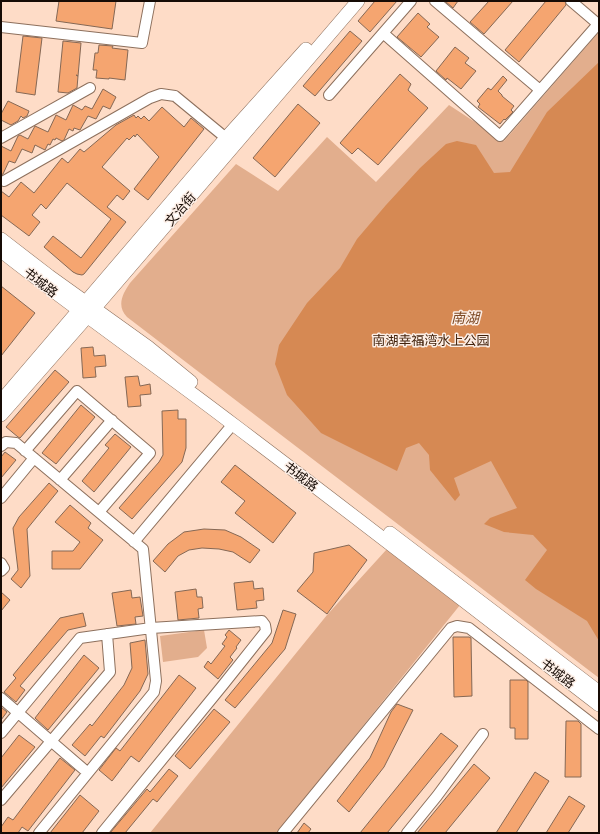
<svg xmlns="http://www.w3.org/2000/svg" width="600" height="834" viewBox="0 0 600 834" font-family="Manrope,'Noto Sans SC',sans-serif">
<rect width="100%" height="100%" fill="#fedcc7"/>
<path fill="#e2ae8d" d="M599 32V678L127 317C116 306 123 293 130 283L236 164 278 191 327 137 376 182 449 105 504 141Z
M387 549 460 605 277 833H150L327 615Z
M204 630 207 648 198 657 163 662 160 636Z"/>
<path fill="#d68953" d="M599 62V641L587 621 536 589 525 580 547 550 533 535 504 532 484 524 490 518 517 508 491 461 454 478 460 495 455 501 430 470 429 455 419 443 406 448 397 471 321 433 287 395 275 364 279 345 307 303 340 268 357 239 386 205 420 168 446 144 457 141 476 145 494 173 510 172 547 112Z"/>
<path fill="#f5a570" stroke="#856855" d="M59 1H116L112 29 56 21Z
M375 1H397L370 32 358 21Z
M445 1H458L453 8Z
M489 1H513L484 34 470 22Z
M546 1H565L566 5 519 62 505 50Z
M418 13 430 24 427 27 439 37 421 57 397 37Z
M350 31 362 41 315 96 303 86Z
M23 36 42 38 35 95 16 92Z
M63 41 81 43 78 76 76 75 78 76 77 88 68 93 58 92Z
M99 45 113 46 112 48 128 50 125 80 109 78V79L96 78 97 70H93L95 53H98Z
M455 47 469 58 465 63 476 71 461 89 447 78 446 80 436 71Z
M400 74 411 84 408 90 428 108 378 165 358 148 352 154 340 143Z
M503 76 507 80 498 91 502 95V96L514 106 511 110 513 112 505 120 504 119 500 124 478 107 480 104 477 101 488 88 491 90Z
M103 89 116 97 110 109 103 106 96 119 88 116 80 130 74 128 73 131 69 129 64 140 62 141 56 138 55 140 53 139 50 145 48 144 45 150 35 145 32 153 22 149 15 163 9 161 3 174 1 175V146L11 151 18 136 20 135 28 139 35 126 48 132 56 115 66 120 73 105 82 110 85 106 92 109Z
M8 101 29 111 27 116 23 118 21 116 18 121 11 125 1 120V114Z
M298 104 320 123 275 177 253 158Z
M162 107 184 127 191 118 204 129 148 200 134 189 159 157 137 134 135 137 134 135 129 140 127 138 102 167 130 191 123 200 117 195 107 207 126 222 84 274 82 275 77 274 73 272 44 247 53 236 81 258 111 219 67 183 46 209 41 204 32 215 40 222 29 236 1 215V191L9 197 21 182 34 193 62 158 68 163 80 149 84 152 116 125 134 115 136 118 138 116 141 119 144 116 149 121Z
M1 286 35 313 1 356Z
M93 347 94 356 105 355 106 366 95 367 96 377 83 378 81 348Z
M55 370 69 382 20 438 18 437 6 427Z
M138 376 140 386 150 384 151 394 140 395 141 406 128 407 125 377Z
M81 405 95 417 56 464 42 453Z
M178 410V419H186V448L182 462 132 519 119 508 159 462 163 455 162 411Z
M115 434 131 447 94 492 82 481 109 448 105 445Z
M5 452 16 460 1 478V457Z
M235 465 296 513 273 543 235 513 245 501 221 482Z
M49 483 58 491 27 529 30 576 21 588 11 579 18 570 13 528 19 517Z
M70 505 91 523 88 528 103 540 80 569H52V551H73L80 542 55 522Z
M204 529 225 530 241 537 260 550 250 563 233 552 219 549 202 548 189 550 178 556 165 572 153 561 168 544 184 532Z
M349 545 367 560 327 614 297 591 313 572 314 553Z
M253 581 254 589 263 588 264 600 256 601 257 608 237 610 234 583Z
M196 589 197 597H202L203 608 198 609 199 618 178 620 175 592Z
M131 590 132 598 140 597 143 616 135 617 136 624 117 626 112 593Z
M1 592 10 600 1 611Z
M283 610 296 614 285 649 235 708 225 700 272 643Z
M83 613 86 626 68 630 20 686 25 690 16 702 4 692 16 678 13 675 60 618Z
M229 630 241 640 236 647 237 648 230 657 233 660 218 679 204 667 208 661 211 664 225 646 222 644 227 637 225 635Z
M453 637H469L471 638 472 696 454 697Z
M145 640 148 674 140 691 104 738 101 736 85 756 72 745 90 724 92 726 124 685 132 668 130 643Z
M84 655 99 668 48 730 35 718Z
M179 675 196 688 139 762 131 756 112 781 99 770 116 748 120 751Z
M510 680H526L528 682V739H515V728H510Z
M397 704 413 710 384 767 349 812 337 801 370 758 391 712Z
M1 707 7 712 1 720Z
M214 709 230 722 190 769 175 756Z
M566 721H578L581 724V777H565Z
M441 733 458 746 387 833H360Z
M19 735 35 747 1 788V758Z
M60 758 75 770 28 831 22 827 18 833H1V827L8 817 13 820Z
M474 764 490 778 445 833H417Z
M169 769 178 776 157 802 153 799 125 833H110L147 789 150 792Z
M535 772 549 781 516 833H496Z
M80 795 99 811 82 833H50Z
M569 796 585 806 568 833H546Z
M304 823 311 829 308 833H297Z"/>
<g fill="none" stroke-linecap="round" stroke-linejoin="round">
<defs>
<path id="minor" d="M435 1 540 90
M571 1 598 24
M1 27 142 43 150 1
M383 33 500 136 599 23
M329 95 411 1
M1 138 90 88
M4 181 150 98 161 94 175 96 226 138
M1 446 6 442 16 443 143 549 156 681 154 692 39 833
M25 451 77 391 150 453 99 512
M60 480 112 420
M1 498 34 458
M134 542 233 424
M1 563 4 568 1 571
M1 698 88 773
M1 733 80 638 151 628 262 621 265 625 266 631 223 685 102 833
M1 800 110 672 107 634
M283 833 451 628 457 626 469 628 599 729
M407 833 437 796 483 734"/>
<path id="major" d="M1 239 49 276 148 347 191 382
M1 251C77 311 157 366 234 425 356 517 477 611 599 705
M1 401 226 138 306 49
M1 415 87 317 358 1
M390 533 599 692"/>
</defs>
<use href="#minor" stroke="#8d705d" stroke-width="12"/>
<use href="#major" stroke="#8d705d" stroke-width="14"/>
<use href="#minor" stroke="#fff" stroke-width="10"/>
<use href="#major" stroke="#fff" stroke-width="13"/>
</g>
<g text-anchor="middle" stroke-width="3" stroke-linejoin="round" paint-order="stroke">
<g font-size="13" fill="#160b05" stroke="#fceee6">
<text transform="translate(180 209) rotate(-49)" y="5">文治街</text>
<text transform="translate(41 282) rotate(38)" y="5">书城路</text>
<text transform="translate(301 476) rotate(37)" y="5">书城路</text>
<text transform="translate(558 673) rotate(37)" y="5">书城路</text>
</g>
<g font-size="13" fill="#42220b" stroke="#fceee6">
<text x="431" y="345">南湖幸福湾水上公园</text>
</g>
<g font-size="14" font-style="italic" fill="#7e4923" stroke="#fceee6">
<text x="465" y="323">南湖</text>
</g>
</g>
<rect width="600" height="834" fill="none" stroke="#160b05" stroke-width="4"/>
</svg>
